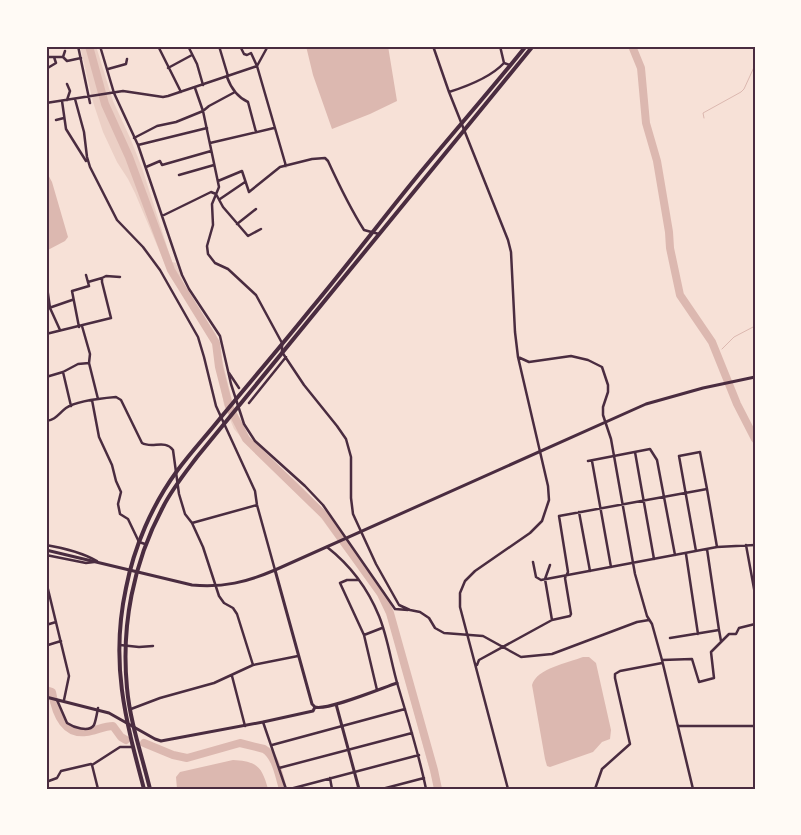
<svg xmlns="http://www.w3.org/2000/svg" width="801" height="835" viewBox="0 0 801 835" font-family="'PT Sans Narrow',sans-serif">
<rect width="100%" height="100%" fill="#f7e1d7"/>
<path fill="#ebcfc5" d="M80 46H96L113 101 131 140 142 168 172 262 176 263 185 287 216 334 231 396 237 418 242 427 257 447 298 483 322 508 388 601 431 749 440 789H435L394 639 385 610 380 599 311 504 253 451 234 429 224 405 212 339 170 276 135 193 128 179 117 162 103 132 93 102Z"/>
<path fill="#dcb8b0" d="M306 46H388L397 101 370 114 332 129 313 75Z
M46 171 52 182 68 237 65 241 46 251Z
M583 657H589L596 663 611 730 610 739 602 742 593 752 550 767 547 766 545 759 532 685C537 668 568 663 583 657Z
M233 760C257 761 262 767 268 789H177L176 777 180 772Z"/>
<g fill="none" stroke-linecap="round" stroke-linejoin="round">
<path stroke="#dcb8b0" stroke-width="1" d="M704 118 703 113 741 92 744 89 755 65
M722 349 734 337 755 326"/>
<path stroke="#dcb8b0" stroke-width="8" d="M89 46 105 104 129 157 171 270 216 343 219 367 229 406 246 439 325 516 381 594 390 613 434 770 438 789
M632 46 641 68 646 123 657 161 669 232 670 248 680 295 712 342 737 404 755 439
M46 690 52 692C55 710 62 735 86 732 95 731 104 726 113 726L121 737 126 740
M144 743 173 755 187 758 240 743 264 749C276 756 279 776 283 789"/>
<path stroke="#4a2c40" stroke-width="2.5" d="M78 46 90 103
M100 46 114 93 138 145 182 275 189 289 220 336 231 384 244 424 255 441 305 486 323 505 395 609 408 610
M158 46 181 92
M188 46 197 64 203 85
M219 46 228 76
M240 46 244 54 247 55 251 53 257 66 286 166
M433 46 449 92 508 240 511 252 515 332 518 357 548 486 549 500 542 521 530 533 475 571 465 581 460 593V607L508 789
M500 46 504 63 510 65
M101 48 108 46
M46 57H63L67 61 81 58
M63 57 65 51
M168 68 192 55
M46 69 56 63 54 57
M108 69 126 64 127 59
M227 77C231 88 237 97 248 102L256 132
M67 84 70 91 67 100
M195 88 203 111 219 187 212 204 213 225 207 246 208 254 215 263 228 269 256 295 282 343V352L304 385 337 426 346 439 351 457V498L353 514 376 564 399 605 410 610 420 612 429 618 435 628 444 633 483 636 521 657 552 654 637 622 649 620
M449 92C468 86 491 77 504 63
M75 99 84 132 87 157 90 167 117 220 143 247 160 270 198 337 204 357 216 406 255 491 257 505 275 570
M62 101 66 129 86 161
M46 103 123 91 163 97 168 96 257 66 268 46
M56 120 64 118
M134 138 157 126 176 122 203 111 209 106 235 92
M210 143 274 128
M138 145 207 128
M146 167 160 161 162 165 211 151
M179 175 214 165
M218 181 242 171 249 192 280 167 312 159 325 158 328 161C339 185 350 208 364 230L379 234
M220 199 245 182
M162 216 211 192 216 194 223 207 248 236 261 229
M237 224 256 209
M88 282 102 278
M47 287 50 308 60 330
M46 309 72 300
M82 326 90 354 89 363 98 399
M79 327 72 291 89 286 86 275
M46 334 111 318 102 282V278L106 276 120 277
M518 357 529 362 571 356 588 360 602 367 608 385V392L603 407V415L611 439 635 574 647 616 652 624 662 660 693 789
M63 372 71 406
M229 373 239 388
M46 377 63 372 78 364 89 363
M92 400 99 437 112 465 116 481 121 492 118 504 120 514 128 519 139 542 145 544
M249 403 286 357
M46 421C56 420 59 413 66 408 76 401 104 398 116 397L121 400 142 443C152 449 165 439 173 450L179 494 185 514 192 523 203 547 219 596 224 603 233 608 237 614 253 665
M635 452 654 559
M588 461 650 449 657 460 675 555
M592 461 611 567
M579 512 590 571
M192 523 257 505
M46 545C64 548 81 552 97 561
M746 545 755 594
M327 547C350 565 368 589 379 616 388 638 391 663 398 686 408 720 419 754 426 789
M696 551 679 456 700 452 707 489
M686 554 698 634
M46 555 86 563 94 562
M533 562 536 577 541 580 717 547 755 545
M550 565 545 579 552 620
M358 580H347L340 583 364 635 377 690
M46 581 69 676 64 700
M46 625 56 622
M719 630 721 641
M364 635 382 628
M670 638 719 630 707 549
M48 645 61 641
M120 645 139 647 153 646
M662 660 692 659 699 682 714 678 711 652 729 634H736L739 628 755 624
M477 665 479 660 552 620 570 616 571 614 565 578 568 572 559 516 707 489 717 547
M232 676 245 726
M57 700 67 723C73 727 89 733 94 725 96 720 97 713 98 708
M131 709 160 698 214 683 253 665 298 656
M263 722 286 789
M679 726H755
M272 745 405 709
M92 765 120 747H133
M279 768 412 733
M330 778 332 789
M46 782 57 778 61 771 91 764 92 765 98 789
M290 789 419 755
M382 789 424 778
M595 789 602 769 630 744 615 678V674L620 671 662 663"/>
<path stroke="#4a2c40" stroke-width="3" d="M46 550 192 585C223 588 247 582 275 570L646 404 703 388 755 377
M275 570 312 704 315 707
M46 697 109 713 155 739 161 741 263 722 313 711 315 707
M336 704 359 789
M315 707C327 711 382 688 397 683"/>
<path stroke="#4a2c40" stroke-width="4" d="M144 789C125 718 110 662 126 588 134 547 152 505 177 471 191 452 207 435 222 416 251 381 281 346 310 310 346 267 380 222 415 179 452 134 490 91 526 46
M150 789C142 756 130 722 127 688 121 626 133 563 163 507 172 489 185 473 197 457L533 46"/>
</g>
<rect width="801" height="835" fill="none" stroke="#fffaf5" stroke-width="95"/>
<rect x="48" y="48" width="706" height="740" fill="none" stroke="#4a2c40" stroke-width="2"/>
</svg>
